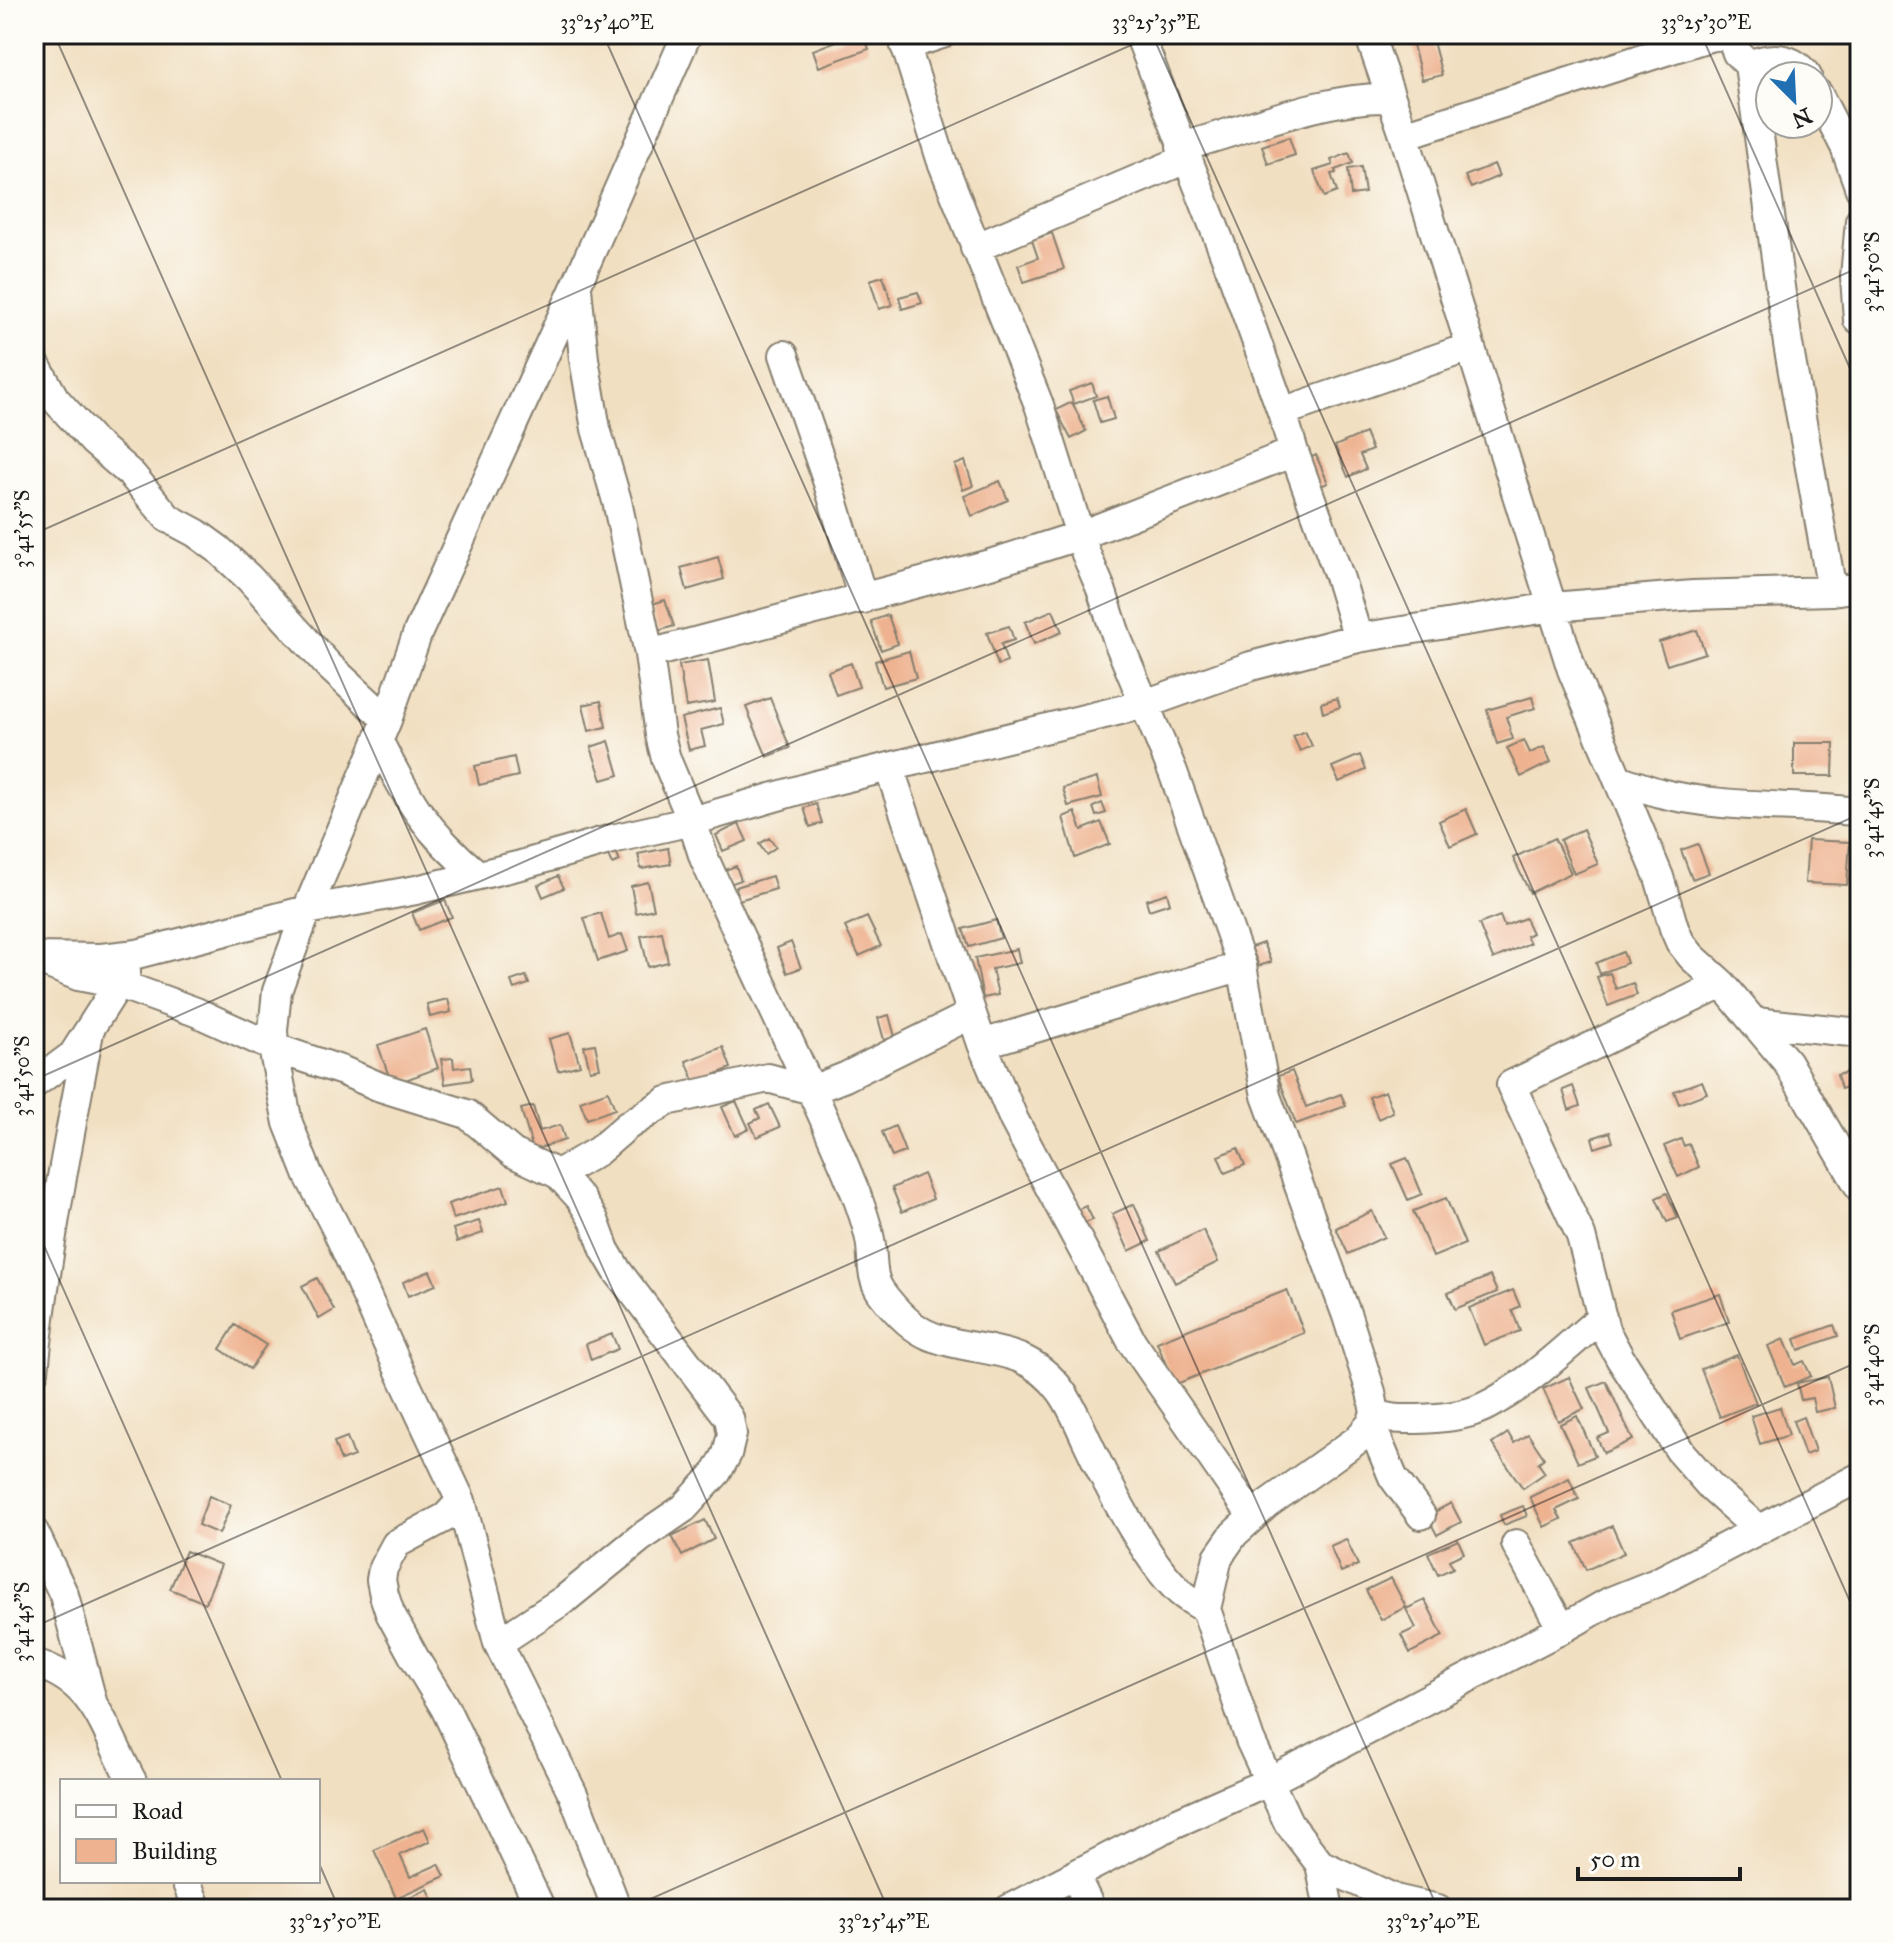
<svg xmlns="http://www.w3.org/2000/svg" width="1894" height="1943" viewBox="0 0 1894 1943" font-family="'IM FELL Great Primer',serif">
<rect width="100%" height="100%" fill="#fdfcf7"/>
<filter id="ink" filterUnits="userSpaceOnUse"><feTurbulence type="fractalNoise" baseFrequency=".0125" numOctaves="2"/><feDisplacementMap in="SourceGraphic" scale="16" xChannelSelector="R" yChannelSelector="G"/><feConvolveMatrix kernelMatrix="1 2 1 2 8 2 1 2 1" color-interpolation-filters="sRGB"/></filter>
<filter id="wash" filterUnits="userSpaceOnUse"><feTurbulence type="fractalNoise" baseFrequency=".006" numOctaves="4" result="noise"/><feDisplacementMap in="SourceGraphic" scale="32" xChannelSelector="R" yChannelSelector="G"/><feGaussianBlur stdDeviation="1.8" result="paint"/><feColorMatrix in="noise" values="0 0 0 0 0 0 0 0 0 0 0 0 0 0 0 0 0 1.4 0 .05"/><feComposite in="paint" operator="in"/></filter>
<g filter="url(#wash)">
<rect width="100%" height="100%" fill="#f1dfc1"/>
<g id="blocks">
<path fill="#eeb290" d="M846 34H864L869 49 819 67 813 50 847 37Z
M1422 34H1431L1442 75 1422 80 1411 37Z
M1289 137 1295 155 1268 164 1262 146Z
M1349 153 1353 163 1335 170 1336 173 1331 174 1337 192 1324 197 1314 171 1333 165 1331 160Z
M1494 164 1499 176 1471 188 1465 176Z
M1361 167 1365 193 1351 195 1348 169Z
M1052 233 1064 269 1024 282 1018 265 1038 258 1032 240Z
M883 276 892 305 879 309 870 280Z
M918 292 922 303 902 309 899 297Z
M1092 383 1096 396 1074 404 1069 391Z
M1107 396 1114 419 1100 423 1093 400Z
M1072 402 1086 431 1071 439 1056 410Z
M1365 433 1372 450 1360 455 1366 469 1348 477 1335 446Z
M1316 455 1328 483 1316 488 1304 461Z
M965 461 973 486 963 490 955 465Z
M1000 481 1008 500 972 516 964 496Z
M718 557 724 579 687 590 681 568Z
M665 600 674 626 658 631 649 605Z
M1053 610 1062 632 1034 644 1025 622Z
M888 615 898 644 881 650 871 621Z
M1009 626 1014 640 1001 644 1007 662 998 665 987 633Z
M1697 630 1705 653 1667 665 1659 642Z
M909 651 916 678 883 687 875 661Z
M708 660 715 702 686 707 679 665Z
M851 663 859 687 836 695 828 671Z
M1532 697 1535 708 1506 717 1513 739 1497 744 1487 710Z
M770 698 790 748 767 757 746 707Z
M1337 698 1340 707 1323 713 1321 703Z
M601 701 606 727 589 731 583 705Z
M720 708 724 724 701 730 705 746 689 750 681 718Z
M1305 731 1312 746 1300 751 1293 736Z
M1524 740 1530 753 1544 747 1551 762 1521 777 1507 748Z
M609 741 619 775 602 780 591 747Z
M1794 743H1834L1833 776H1794Z
M1360 755 1366 770 1339 782 1332 767Z
M514 757 518 776 479 785 475 766Z
M1097 778 1102 797 1068 806 1063 788Z
M1102 803 1106 813 1096 816 1093 807Z
M816 804 822 823 810 827 804 808Z
M1466 809 1477 834 1450 846 1439 821Z
M1075 812 1082 830 1101 822 1110 844 1075 858 1063 817Z
M739 824 747 841 723 851 716 835Z
M1583 829 1598 864 1574 874 1560 840Z
M769 838 776 847 766 854 759 844Z
M1554 838 1571 873 1530 893 1513 858Z
M1808 840 1850 842 1847 885 1805 883Z
M1698 844 1709 873 1692 879 1681 850Z
M668 848 671 864 641 869 638 854Z
M615 849 620 861 612 864 607 853Z
M736 866 741 880 730 884 725 870Z
M558 876 564 888 543 897 538 885Z
M772 876 776 889 739 900 736 887Z
M648 882 654 909 636 913 631 886Z
M1167 893 1170 903 1149 910 1146 900Z
M445 900 452 917 419 930 412 913Z
M601 913 609 939 622 934 628 951 598 961 584 918Z
M1500 916 1504 926 1525 918 1532 933 1526 936 1530 943 1493 959 1479 924Z
M867 917 881 946 859 956 845 927Z
M996 920 1001 938 969 947 963 929Z
M662 932 668 962 648 967 641 936Z
M791 942 801 968 787 973 777 948Z
M1263 943 1271 962 1259 966 1251 947Z
M1017 949 1020 963 992 969 998 995 983 998 975 958Z
M1623 952 1627 963 1600 974 1596 963Z
M1610 973 1616 989 1633 983 1637 995 1608 1006 1597 977Z
M526 976 529 984 514 989 511 981Z
M448 999 451 1012 430 1017 427 1004Z
M889 1015 895 1037 884 1040 878 1018Z
M425 1029 438 1068 392 1085 378 1045Z
M570 1033 580 1065 558 1071 549 1039Z
M595 1044 600 1068 590 1070 584 1046Z
M723 1047 731 1068 695 1083 686 1061Z
M453 1058 454 1068 470 1066 472 1080 445 1084 441 1059Z
M1860 1069V1083L1841 1089 1837 1075Z
M1292 1071 1306 1107 1341 1094 1346 1106 1296 1124 1278 1076Z
M1702 1081 1707 1093 1679 1104 1674 1091Z
M1573 1086 1580 1106 1569 1110 1563 1090Z
M608 1091 615 1109 587 1119 580 1101Z
M1385 1091 1393 1112 1378 1119 1369 1097Z
M736 1101 749 1129 735 1136 722 1107Z
M769 1104 780 1127 757 1137 750 1123 760 1118 756 1110Z
M533 1106 540 1131 560 1125 565 1140 533 1150 521 1109Z
M895 1126 905 1152 892 1157 882 1132Z
M1610 1132 1613 1142 1595 1148 1592 1138Z
M1681 1139 1684 1146 1689 1144 1699 1167 1678 1177 1664 1146Z
M1238 1148 1245 1165 1225 1173 1218 1156Z
M1407 1158 1422 1194 1408 1200 1392 1164Z
M923 1174 933 1199 902 1212 892 1188Z
M503 1186 508 1201 453 1219 448 1204Z
M1667 1193 1678 1218 1667 1222 1656 1198Z
M1446 1198 1465 1244 1433 1257 1413 1211Z
M1134 1204 1150 1241 1129 1251 1112 1214Z
M1086 1206 1093 1220 1080 1225 1074 1211Z
M1372 1211 1384 1237 1348 1254 1336 1228Z
M479 1221 483 1233 457 1242 453 1229Z
M1203 1230 1218 1262 1175 1283 1159 1251Z
M430 1271 436 1285 408 1296 403 1282Z
M1490 1276 1497 1292 1455 1309 1448 1293Z
M317 1278 334 1310 319 1319 302 1286Z
M1287 1290 1304 1333 1174 1385 1157 1342Z
M1513 1290 1520 1306 1512 1310 1520 1331 1484 1345 1469 1308Z
M1720 1294 1729 1322 1680 1339 1671 1310Z
M235 1325 266 1345 250 1369 220 1349Z
M1834 1325 1838 1336 1799 1350 1795 1339Z
M612 1334 618 1349 591 1360 586 1344Z
M1784 1339 1795 1365 1804 1361 1811 1376 1785 1387 1768 1346Z
M1737 1355 1756 1403 1720 1417 1701 1369Z
M1569 1377 1584 1409 1558 1421 1543 1389Z
M1828 1377 1835 1408 1815 1412 1812 1398 1801 1400 1797 1383Z
M1606 1381 1633 1440 1604 1453 1597 1438 1609 1433 1589 1388Z
M1780 1407 1789 1435 1760 1444 1751 1416Z
M1577 1416 1595 1456 1578 1463 1560 1424Z
M1803 1417 1815 1451 1805 1455 1793 1421Z
M1508 1433 1514 1443 1528 1434 1544 1458 1538 1463 1545 1473 1523 1488 1492 1444Z
M347 1437 354 1456 341 1461 334 1442Z
M1569 1478 1579 1499 1556 1510 1561 1519 1544 1527 1530 1497Z
M209 1496 231 1505 219 1534 198 1525Z
M1451 1503 1461 1522 1437 1535 1427 1516Z
M1523 1506 1527 1516 1504 1525 1500 1515Z
M705 1520 714 1539 682 1556 672 1536Z
M1612 1526 1624 1553 1586 1570 1574 1543Z
M1346 1539 1358 1565 1341 1572 1330 1546Z
M1458 1540 1464 1553 1449 1560 1453 1568 1438 1575 1428 1553Z
M186 1551 221 1565 205 1603 170 1589Z
M1391 1578 1406 1607 1381 1620 1366 1590Z
M1425 1600 1443 1636 1410 1653 1401 1635 1416 1628 1406 1609Z
M424 1828 430 1841 400 1855 410 1877 439 1864 445 1876 396 1898 374 1850Z
M428 1889 437 1909H407L403 1900Z"/>
</g>
</g>
<g filter="url(#ink)">
<use href="#blocks" fill-opacity="0" stroke="#867e6e" stroke-width="2"/>
<g fill="none" stroke-linecap="round" stroke-linejoin="round">
<defs>
<path id="minor" d="M902 34 941 159 1039 405 1086 554 1101 589 1118 641 1173 772 1242 966 1266 1096 1347 1316 1371 1392 1375 1413 1371 1424 1357 1440 1267 1504 1234 1534 1218 1557 1206 1609 1250 1740 1288 1822 1320 1864 1329 1909
M1139 34 1230 268 1282 412 1294 452 1340 579 1358 638
M1369 34 1404 135 1572 670 1659 877 1674 928 1680 942 1692 957 1722 984 1787 1062 1860 1188
M905 46 942 34
M1749 65C1771 56 1791 55 1807 76
M1818 94 1845 147 1860 189
M1404 135 1709 37 1722 35 1732 39 1737 53 1749 65 1788 344 1832 591
M1181 147C1247 130 1322 96 1390 98
M975 248 1186 159
M577 288 584 359 596 429 617 501 649 654 660 735 666 759 692 821 704 858C754 971 810 1080 856 1194 862 1210 869 1229 871 1246 873 1263 871 1278 881 1292 893 1308 912 1329 931 1336 978 1355 1024 1341 1061 1391 1072 1406 1078 1422 1086 1439 1106 1482 1146 1561 1180 1592 1188 1599 1197 1604 1206 1609
M1858 320 1855 277 1860 221
M784 355 828 483 863 599
M34 362 55 399 94 442 132 475 168 518 196 533 218 549 249 578 329 666 387 720
M1282 412 1470 347
M649 654 990 564 1081 535 1294 452
M378 740C408 800 425 831 478 875
M889 767 982 1044 1242 966
M1618 779C1632 784 1646 789 1660 793 1723 809 1795 804 1860 812
M34 957 101 958 137 954 307 910 416 890 521 865 612 839 692 821 816 785 1145 704 1251 666 1358 638 1553 607 1693 595 1832 591 1860 587
M46 963 78 976 119 984 196 1012 275 1048 343 1071 380 1087 467 1114 513 1153 558 1174 580 1198 594 1220 605 1250 618 1272 729 1418 732 1434 727 1454 717 1472 684 1508 640 1538 565 1599 498 1643
M1722 984 1511 1085 1581 1236 1605 1330 1620 1358 1682 1454 1712 1488 1759 1530
M1756 1022 1860 1033
M982 1044 1014 1120 1132 1342 1253 1517
M34 1084 73 1055 126 972
M558 1174 598 1151 627 1126 667 1101 768 1078 812 1090 845 1077 972 1014
M34 1371C45 1257 68 1145 89 1032
M1375 1413C1389 1420 1402 1419 1417 1419 1439 1418 1463 1417 1484 1407 1527 1386 1565 1348 1602 1317
M1371 1424 1393 1477 1421 1515
M461 1501 446 1517 396 1544 383 1568 381 1580 384 1595 390 1613 414 1657 445 1708 541 1909
M34 1532 64 1595 92 1701
M1516 1544 1562 1629
M34 1663C98 1682 103 1729 132 1781
M1320 1864 1395 1899 1438 1909
M1075 1876 1091 1909
M186 1881 197 1909
M617 1909 573 1794 498 1643 461 1501 398 1367 336 1228 308 1174 288 1123 275 1058 273 1030 277 991 307 910 387 720 418 632 576 286 687 34
M1009 1909 1171 1825 1268 1782 1562 1629 1611 1601 1656 1583 1860 1477"/>
</defs>
<use href="#minor" stroke="#867e6e" stroke-width="32"/>
<use href="#minor" stroke="#fff" stroke-width="28"/>
</g>
</g>
<path fill="none" stroke="#1c1c1c" stroke-width="2" stroke-opacity="0.45" d="M54 34 888 1909M603 34 1438 1909M1152 34 1860 1624M1701 34 1860 391M34 534 1156 34M34 1080 1860 267M34 1223 282 1781M34 1627 1860 814M318 1861 339 1909M628 1909 1860 1361M1856 1909 1860 1907"/>
<rect width="1894" height="1943" fill="none" stroke="#fdfcf7" stroke-width="88"/>
<rect x="60" y="1779" width="260" height="104" fill="#fdfcf7" stroke="#a3a29f" stroke-width="2"/>
<rect x="76" y="1805" width="40" height="12" fill="#ffffff" stroke="#a3a29f" stroke-width="2"/>
<text x="132" y="1819" font-size="24" fill="#1c1c1c">Road</text>
<rect x="76" y="1839" width="40" height="24" fill="#eeb290" stroke="#a3a29f" stroke-width="2"/>
<text x="132" y="1859" font-size="24" fill="#1c1c1c">Building</text>
<g transform="translate(1794 100) rotate(156)"><circle r="38" fill="#fdfcf7" stroke="#a3a29f" stroke-width="2"/>
<path d="M0-6L14 30L0 20L-14 30Z" fill="#1f6fb2"/>
<text y="-12" font-size="22" font-weight="bold" text-anchor="middle" fill="#1c1c1c">N</text>
</g>
<path d="M1578 1867v12h162v-12" fill="none" stroke="#1c1c1c" stroke-width="4"/>
<text x="1590" y="1867" font-size="24" fill="#1c1c1c" stroke="#fdfcf7" stroke-width="6" paint-order="stroke">50 m</text>
<rect x="44" y="44" width="1806" height="1855" fill="none" stroke="#1c1c1c" stroke-width="3"/>
<g font-size="20" text-anchor="middle" fill="#1c1c1c">
<text x="607" y="29">33°25'40"E</text>
<text x="1156" y="29">33°25'35"E</text>
<text x="1706" y="29">33°25'30"E</text>
<text transform="translate(1872 272) rotate(-90)" y="7">3°41'50"S</text>
<text transform="translate(22 529) rotate(-90)" y="7">3°41'55"S</text>
<text transform="translate(1872 818) rotate(-90)" y="7">3°41'45"S</text>
<text transform="translate(22 1076) rotate(-90)" y="7">3°41'50"S</text>
<text transform="translate(1872 1365) rotate(-90)" y="7">3°41'40"S</text>
<text transform="translate(22 1622) rotate(-90)" y="7">3°41'45"S</text>
<text x="335" y="1928">33°25'50"E</text>
<text x="884" y="1928">33°25'45"E</text>
<text x="1433" y="1928">33°25'40"E</text>
</g>
</svg>
